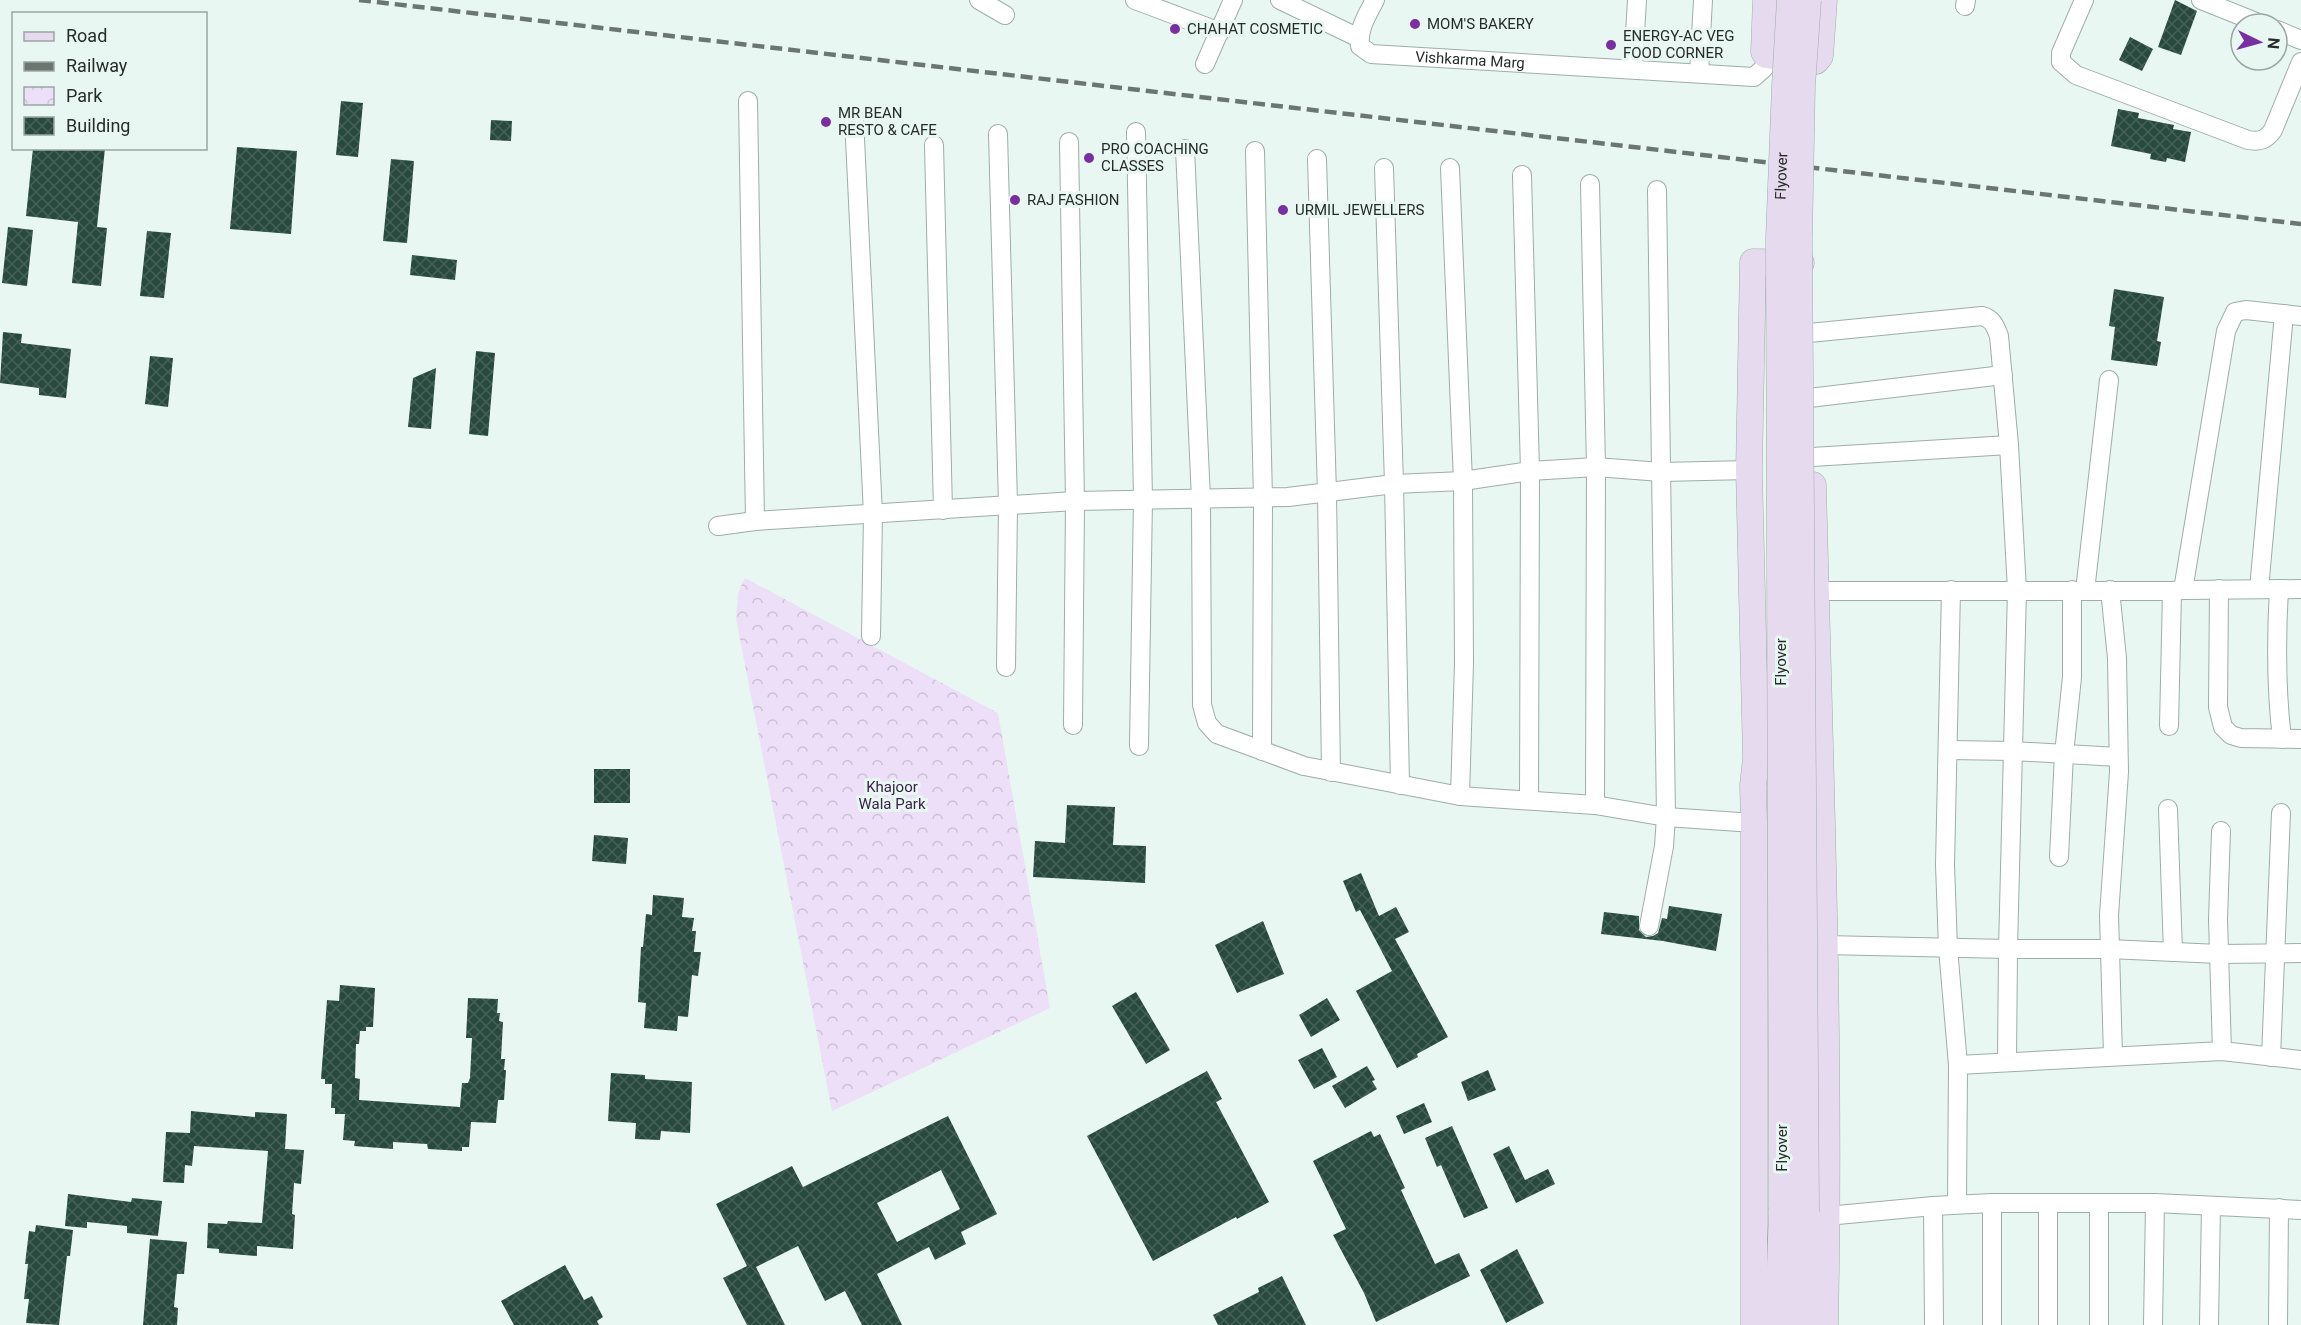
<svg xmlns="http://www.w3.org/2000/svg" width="2301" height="1325" viewBox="0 0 2301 1325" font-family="Roboto,sans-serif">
<defs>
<pattern id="park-crowns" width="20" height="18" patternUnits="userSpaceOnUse" patternTransform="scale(1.5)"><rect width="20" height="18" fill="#eddff8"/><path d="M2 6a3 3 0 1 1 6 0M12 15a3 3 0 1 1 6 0" fill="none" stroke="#cbc0d5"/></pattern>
<pattern id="building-cross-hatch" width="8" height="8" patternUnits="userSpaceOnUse" patternTransform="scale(1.5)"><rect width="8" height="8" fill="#28493d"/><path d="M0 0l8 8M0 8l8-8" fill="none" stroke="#466157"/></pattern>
</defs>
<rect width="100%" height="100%" fill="#e8f7f1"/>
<path fill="url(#park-crowns)" d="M745 578 998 713 1050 1008 832 1111 736 619 738 593Z"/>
<path fill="url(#building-cross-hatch)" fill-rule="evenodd" d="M2175 0 2197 11 2181 55 2158 47Z
M2130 37 2153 49 2142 71 2119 60Z
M341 101 363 103 358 157 336 155Z
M2118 109 2139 113 2138 118 2174 125 2173 129 2191 132 2185 162 2167 158 2166 162 2150 159 2151 154 2111 146Z
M491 120 512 121 511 141 490 140Z
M237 147 297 151 291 234 230 229Z
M33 148H105L97 227 107 228 101 286 72 283 78 222 26 216Z
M391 159 414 161 407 243 383 241Z
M8 227 33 230 27 286 2 283Z
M147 231 171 233 164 298 140 296Z
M412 255 457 260 455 280 410 275Z
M2114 289 2164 297 2157 341 2161 342 2157 366 2111 360 2115 327 2109 326Z
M3 332 22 334 21 343 71 349 66 398 39 395V388L0 383Z
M476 351 495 353 488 436 469 434Z
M150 356 173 358 168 407 145 404Z
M436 368 431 429 408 427 413 378Z
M594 769H630V803H594Z
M1067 805 1115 807 1113 845 1146 846 1145 883 1033 877 1035 841 1065 843Z
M594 835 628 838 626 864 592 861Z
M1361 873 1379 916 1396 907 1409 932 1395 939 1448 1037 1417 1054 1418 1057 1397 1068 1356 991 1392 971 1360 910 1356 912 1343 881Z
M653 895 684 898 682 917 694 918 692 931H696L694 952H701L698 976 692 975 688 1017 678 1016 677 1031 644 1028 646 1003 638 1002 641 947H643L646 914 652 915Z
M1669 906 1722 914 1716 951 1663 941 1601 934 1604 912 1639 916V930L1646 937 1653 936 1658 933 1662 918 1667 919Z
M1263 921 1284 974 1237 993 1215 945Z
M340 985 375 988 373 1027H366V1031H360L359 1044H356L355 1078 360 1079 359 1100 460 1107 462 1083H468L470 1078 472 1038H466L468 998 498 999 497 1013H500L499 1021 503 1022 501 1059H505L504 1070H506L504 1100H498L496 1123 471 1122 469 1147H462V1151L428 1149 427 1144 393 1142V1149L354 1146 355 1141 343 1140 345 1114H335V1108H331L332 1084H325V1079H321L327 1000 339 1001Z
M1136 992 1170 1050 1146 1064 1112 1006Z
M1327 998 1340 1020 1311 1037 1299 1015Z
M1322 1048 1337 1077 1314 1089 1298 1060Z
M1367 1066 1375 1080 1372 1081 1377 1089 1345 1108 1332 1086Z
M1488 1070 1496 1090 1468 1101 1461 1082Z
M1207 1071 1222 1099 1216 1102 1269 1202 1237 1219 1236 1217 1153 1261 1087 1136Z
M611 1073 645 1075V1079L692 1082 690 1133 661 1131 660 1140 635 1139 636 1123 608 1121Z
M1424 1103 1432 1122 1404 1134 1396 1116Z
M191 1111 255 1117V1112L287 1114 285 1149 304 1150 301 1184 294 1183 292 1214 295 1215 293 1249 257 1246V1256L219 1253V1249L207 1248 208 1223 227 1224 228 1221 262 1223 268 1151 194 1146 192 1166 185 1165 184 1183 163 1182 166 1132 190 1133Z
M948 1116 997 1214 961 1232 966 1244 935 1260 929 1247 877 1274 902 1325H862L845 1291 825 1301 798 1246 756 1267 785 1325H747L723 1278 747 1266 716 1204 792 1166 803 1187ZM941 1170 960 1209 897 1242 877 1203Z
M1452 1126 1488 1208 1464 1218 1441 1165 1437 1167 1425 1138Z
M1371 1131 1374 1137 1380 1134 1405 1188 1401 1190 1435 1264 1459 1253 1470 1276 1376 1322 1364 1293 1333 1235 1346 1229 1313 1161Z
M1509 1146 1525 1180 1548 1169 1555 1184 1516 1203 1493 1154Z
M68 1194 131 1202 132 1198 162 1201 158 1236 127 1233V1226L87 1222V1228L65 1226Z
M36 1225 73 1230 70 1256H67L59 1325 26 1323 29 1299H24L28 1264H25L29 1231 35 1232Z
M150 1239 187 1242 184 1274H177L174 1307 178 1308 177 1325H143Z
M1517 1249 1544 1303 1506 1323 1480 1270Z
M565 1265 584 1300 592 1296 603 1317 597 1321 599 1325H514L501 1301Z
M1282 1276 1306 1325H1218L1213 1315 1259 1292 1258 1288Z"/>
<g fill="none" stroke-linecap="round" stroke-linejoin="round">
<defs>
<g id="street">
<path d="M979 0 1005 15"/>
<path d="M1135 0 1220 32"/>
<path d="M1280 0 1359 38"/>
<path id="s1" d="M1375 0C1367 15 1358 29 1360 46L1371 54 1754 77 1764 68 1769 56"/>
<path d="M2084 0 2061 53V62L2076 75 2248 140C2260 142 2266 140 2273 130L2301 62"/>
<path d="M2201 0 2261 24"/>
<path d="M1965 6 1966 0"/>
<path d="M2277 30 2301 40"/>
<path d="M1205 64 1233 0"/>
<path d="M1633 68 1637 0"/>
<path d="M1699 73 1703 0"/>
<path d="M748 101 755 521"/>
<path d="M854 118 873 514 871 636"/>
<path d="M1136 132 1143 499 1139 746"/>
<path d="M998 134 1008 504 1006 667"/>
<path d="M1069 142 1075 501 1073 725"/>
<path d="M934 145 943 510"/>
<path d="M1185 149 1201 499 1202 705 1207 723 1217 734 1304 766 1460 796 1595 805 1666 817 1754 823"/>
<path d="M1255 151 1263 499 1262 751"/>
<path d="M1317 159 1327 493 1331 772"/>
<path d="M1384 168 1394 484 1400 785"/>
<path d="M1450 168 1463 481 1464 663 1460 796"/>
<path d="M1522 175 1530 471 1529 800"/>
<path d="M1590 184 1596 467 1595 805"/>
<path d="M1809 333 1982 316C1993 319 1995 326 1999 336L2009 445 2017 590 2008 949 2007 1061"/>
<path d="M1809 398 2003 375"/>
<path d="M1812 457 2009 445"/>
<path d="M718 526 755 521 1075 501 1288 497 1394 484 1463 481 1530 471 1596 467 1661 472 1749 470"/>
<path d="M2219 589 2218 707 2223 727 2231 735 2241 738 2301 739"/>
<path d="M2259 589 2284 314"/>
<path d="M2279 589C2276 640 2276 689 2282 739"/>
<path d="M1951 590 1945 865 1948 948 1958 1065 1957 1204"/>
<path d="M2110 590 2117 658 2119 772 2109 915 2113 1056"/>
<path d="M2183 590 2226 331 2235 312 2246 310 2301 316"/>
<path d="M1816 591H2172L2183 590 2301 589"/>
<path d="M2085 591 2109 380"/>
<path d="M2169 726 2172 591"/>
<path d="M1949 750 2013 751 2118 757"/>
<path d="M2168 809 2173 952"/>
<path d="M2221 831 2218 919 2222 1051"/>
<path d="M2059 857 2064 754 2072 677V590"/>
<path d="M1649 926 1664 846 1666 817 1657 190"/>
<path d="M1824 945 2008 949H2109L2219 954 2301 953"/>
<path d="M2271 1057 2281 813"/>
<path d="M1958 1065 2222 1051 2301 1060"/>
<path d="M1992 1203V1325"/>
<path d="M2099 1203V1325"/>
<path d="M1933 1206 1934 1325"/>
<path d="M1827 1216 1933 1206 1992 1203H2155L2301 1210"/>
<path d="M2048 1325V1203"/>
<path d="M2153 1325 2155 1203"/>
<path d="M2209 1325 2211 1206"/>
<path d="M2278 1325 2279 1208"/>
</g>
<path id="secondary" d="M1766 0 1764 52 1766 55 1811 62 1816 61 1820 56 1824 0
M1813 485C1820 765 1831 1045 1825 1325
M1754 1325V823L1753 786 1756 758 1749 470 1753 262 1801 263
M1778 1325 1782 1210
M1804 1325 1806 1212"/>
</defs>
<use href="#street" stroke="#9fada7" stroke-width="20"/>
<use href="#secondary" stroke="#9fada7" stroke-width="27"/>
<use href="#street" stroke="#fff" stroke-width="18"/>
<use href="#secondary" stroke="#e6daee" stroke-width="26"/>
<path stroke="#6c7671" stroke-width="4.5" stroke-dasharray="12 6" stroke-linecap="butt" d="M359 0 2301 224"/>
<defs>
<g id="secondary-bridge">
<path id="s2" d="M1782 1210 1779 237 1785 86 1790 0"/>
<path d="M1806 1212 1799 239 1802 86 1808 0"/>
</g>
</defs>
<use href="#secondary-bridge" stroke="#9fada7" stroke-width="27" stroke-linecap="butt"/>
<use href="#secondary-bridge" stroke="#e6daee" stroke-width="26"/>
</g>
<g fill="#792fa1" stroke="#e8f7f1" stroke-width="2">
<circle cx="1415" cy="24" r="6"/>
<circle cx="1175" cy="29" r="6"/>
<circle cx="1611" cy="45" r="6"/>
<circle cx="826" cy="122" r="6"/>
<circle cx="1089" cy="158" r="6"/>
<circle cx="1015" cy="200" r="6"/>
<circle cx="1283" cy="210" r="6"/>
</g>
<g text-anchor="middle" stroke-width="6" stroke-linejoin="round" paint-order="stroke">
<g font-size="15" fill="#262c29" stroke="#e8f7f1" text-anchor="start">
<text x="1427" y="29">MOM'S BAKERY</text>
<text x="1187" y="34">CHAHAT COSMETIC</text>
<text x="1623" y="41">ENERGY-AC VEG<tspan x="1623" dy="17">FOOD CORNER</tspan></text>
<text x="838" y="118">MR BEAN<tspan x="838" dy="17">RESTO &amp; CAFE</tspan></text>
<text x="1101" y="154">PRO COACHING<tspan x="1101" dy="17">CLASSES</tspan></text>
<text x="1027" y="205">RAJ FASHION</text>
<text x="1295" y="215">URMIL JEWELLERS</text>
</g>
<g font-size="15" fill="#262c29" stroke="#e8f7f1">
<text dy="5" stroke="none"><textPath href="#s1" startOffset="162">Vishkarma Marg</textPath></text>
<text dy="5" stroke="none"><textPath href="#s2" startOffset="1034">Flyover</textPath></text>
<text transform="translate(1781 662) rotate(-90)" y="5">Flyover</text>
<text transform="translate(1782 1148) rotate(-90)" y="5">Flyover</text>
</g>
<g font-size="15" fill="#3a2249" stroke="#e8f7f1">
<text x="892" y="792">Khajoor<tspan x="892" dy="17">Wala Park</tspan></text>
</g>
</g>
<rect x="12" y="12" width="195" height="138" fill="#e8f7f1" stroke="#9aa6a1" stroke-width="1.5"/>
<rect x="24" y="32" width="30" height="9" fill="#e6daee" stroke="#9aa6a1" stroke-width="1.5"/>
<text x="66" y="42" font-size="18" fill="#262c29">Road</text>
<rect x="24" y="62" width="30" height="9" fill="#6c7671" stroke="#9aa6a1" stroke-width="1.5"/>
<text x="66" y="72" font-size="18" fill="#262c29">Railway</text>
<rect x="24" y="87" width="30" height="18" fill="url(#park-crowns)" stroke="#9aa6a1" stroke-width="1.5"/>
<text x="66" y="102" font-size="18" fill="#262c29">Park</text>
<rect x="24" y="117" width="30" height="18" fill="url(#building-cross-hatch)" stroke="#9aa6a1" stroke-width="1.5"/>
<text x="66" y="132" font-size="18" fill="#262c29">Building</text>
<g transform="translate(2259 42) rotate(95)"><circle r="28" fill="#e8f7f1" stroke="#9aa6a1" stroke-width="1.5"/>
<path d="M0-4.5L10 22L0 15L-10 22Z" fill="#792fa1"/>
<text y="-9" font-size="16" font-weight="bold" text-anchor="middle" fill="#262c29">N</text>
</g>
</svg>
